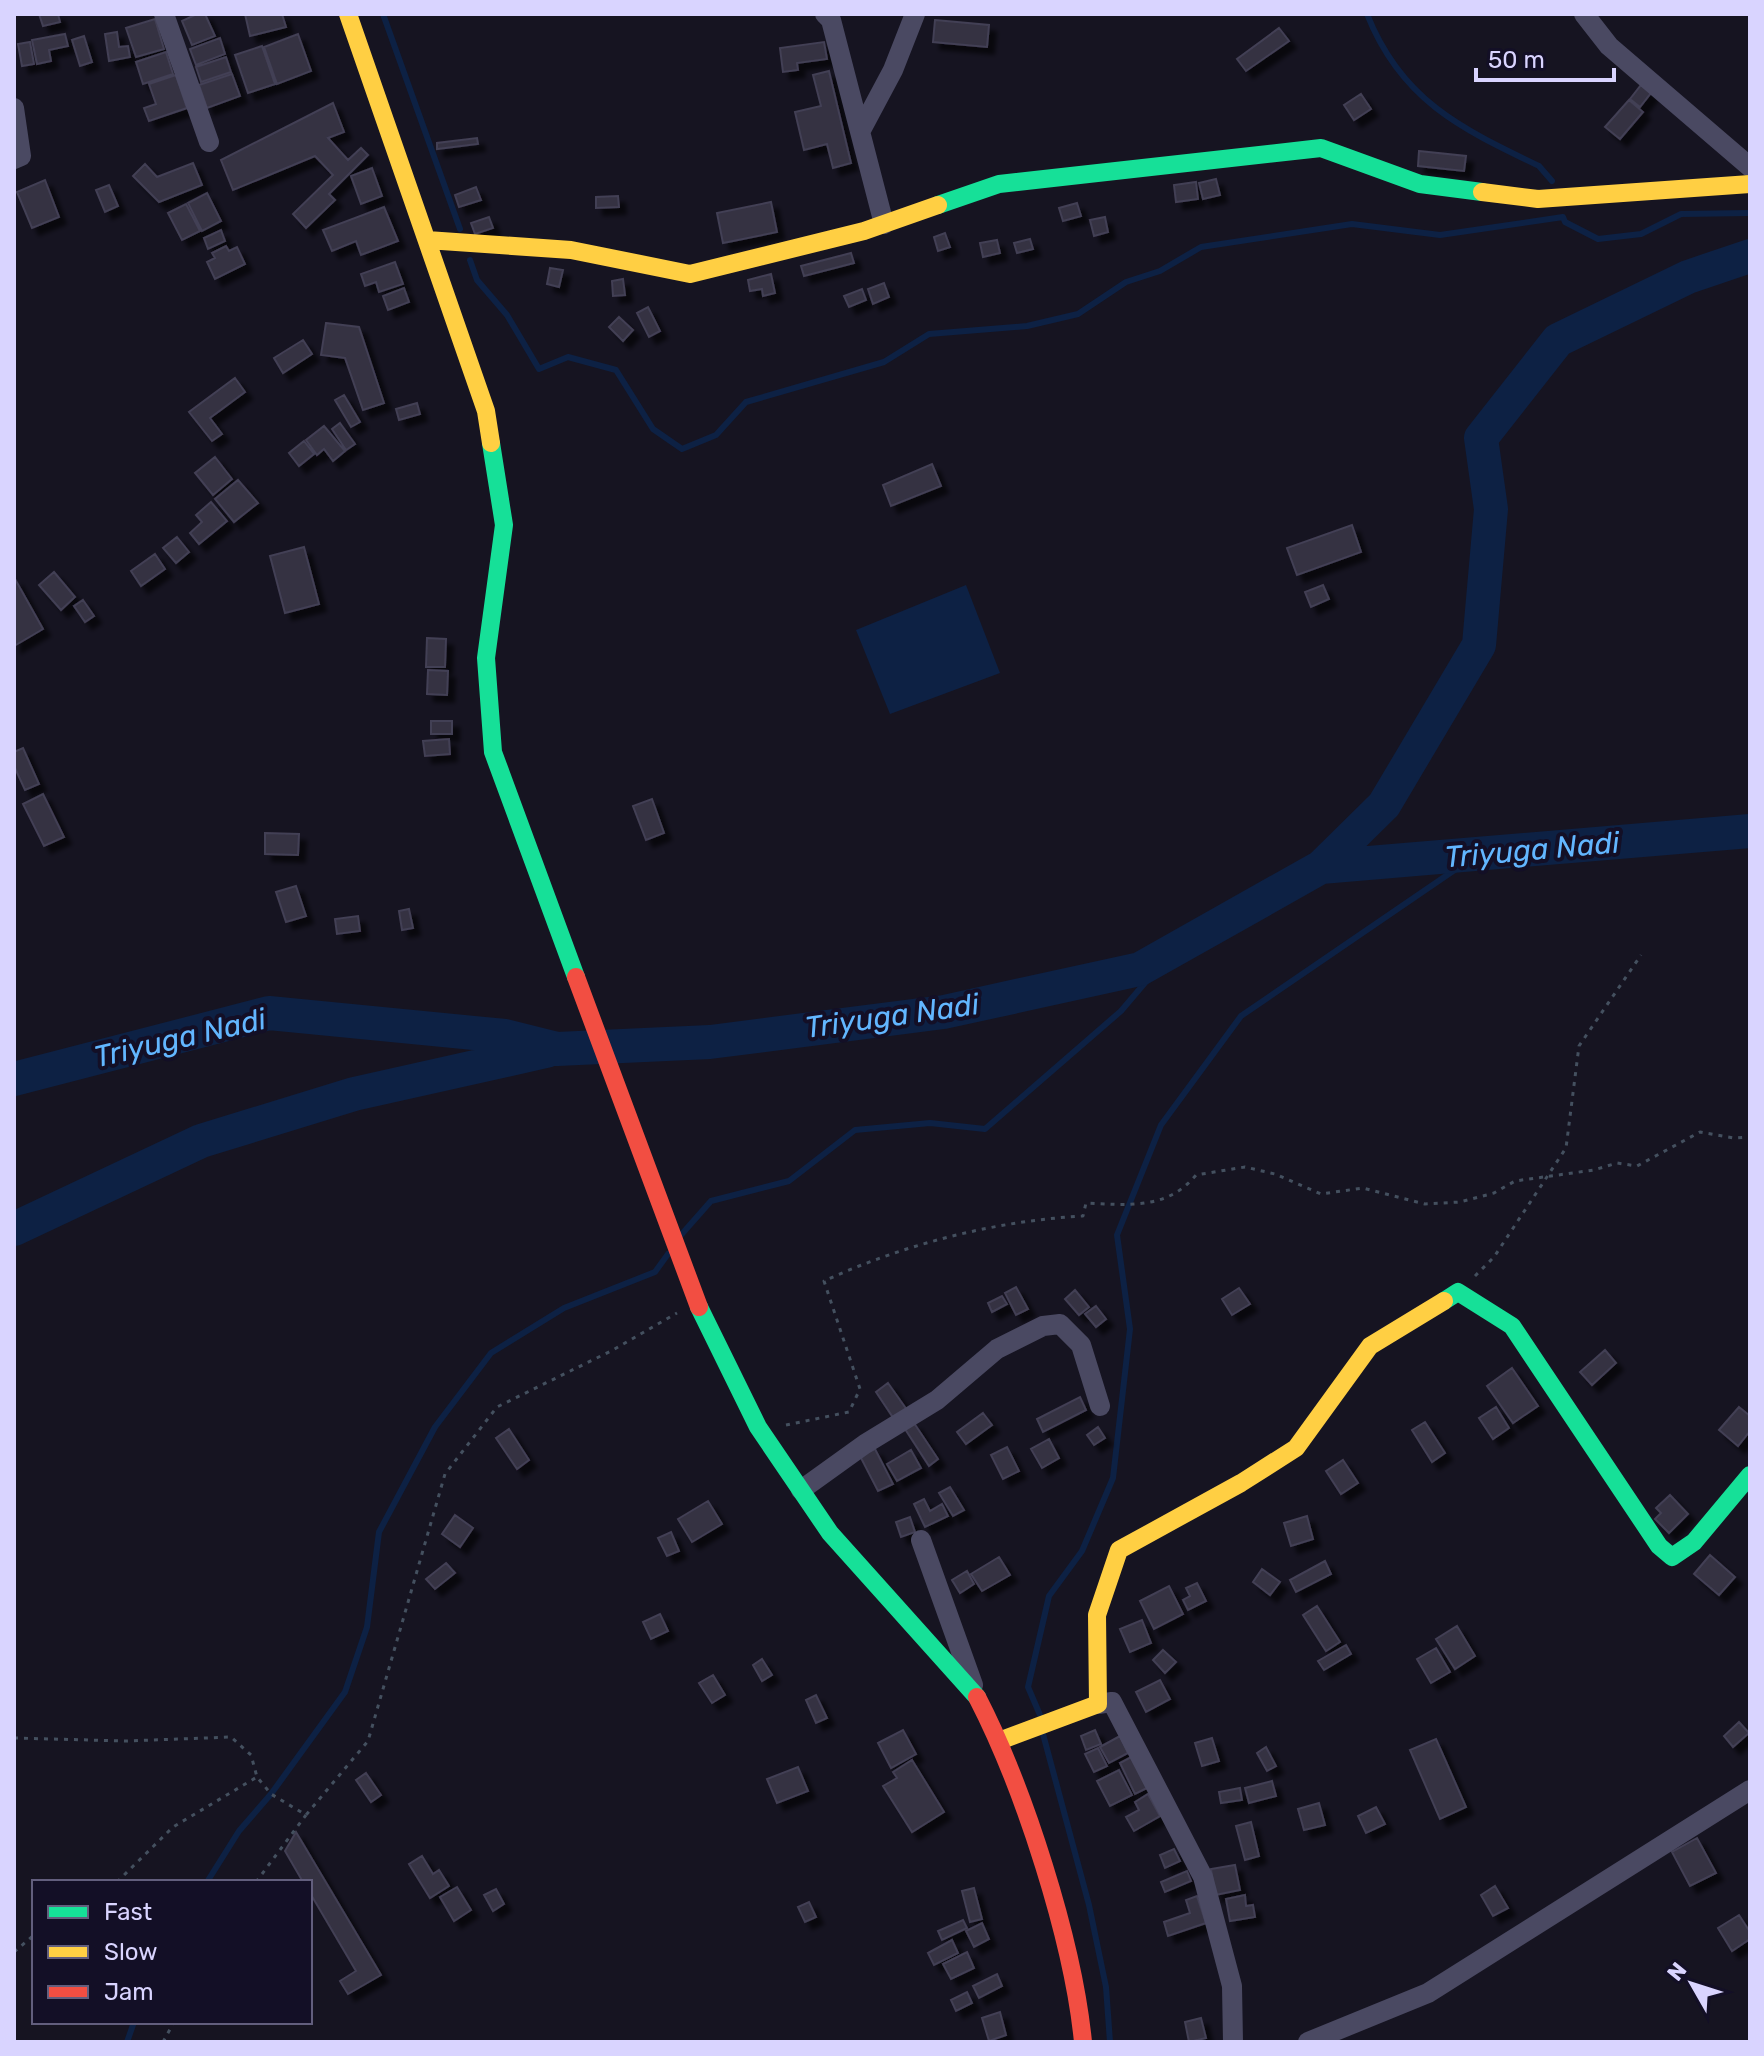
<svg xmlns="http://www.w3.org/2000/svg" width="1764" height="2056" viewBox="0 0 1764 2056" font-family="Rubik,sans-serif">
<defs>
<filter id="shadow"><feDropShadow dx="7" dy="7" stdDeviation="2" flood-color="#0009"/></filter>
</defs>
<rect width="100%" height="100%" fill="#161421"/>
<path fill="#0d2144" d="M966 585 1000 673 890 714 856 630Z"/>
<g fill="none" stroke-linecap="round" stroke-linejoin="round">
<path stroke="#0d2144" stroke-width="6" d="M383 14 460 229
M1367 14C1401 100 1460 128 1539 166L1552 181
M470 260 477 280 507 315 539 369 568 357 616 370 653 429 682 449 716 435 746 402 884 362 929 334 1027 326 1078 314 1126 282 1160 271 1201 247 1352 224 1440 235 1563 217 1565 222 1598 239 1641 234 1681 214 1750 213
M681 1235 711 1201 789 1181 855 1130 930 1123 985 1129 1121 1011 1172 951
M1040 1715 1028 1687 1049 1596 1082 1551 1113 1478 1130 1329 1117 1235 1161 1125 1241 1016 1478 854
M1043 1734 1089 1905 1106 1987 1110 2042
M207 1882 239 1831 271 1794 345 1692 367 1627 379 1532 435 1427 491 1353 564 1308 655 1272 668 1254
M127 2042 134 2022"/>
<path stroke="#0d2144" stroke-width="34" d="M1321 867 1384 805 1479 645 1491 509 1481 438 1558 340 1688 277 1750 256
M14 1079 269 1013 505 1036 557 1049 710 1042 944 1012 1140 969 1321 867 1750 831
M14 1229 201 1141 354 1094 546 1051"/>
</g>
<path fill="#343243" stroke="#433f54" stroke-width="2" filter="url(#shadow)" d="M39 14H58L60 22 43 26Z
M197 14H205L215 36 192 45 182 21Z
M245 14H282L286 27 250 36Z
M155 19 164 49 136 57 126 28Z
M935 20 989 25 987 47 933 42Z
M1279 28 1289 41 1246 71 1237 59Z
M117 32 119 47 128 46 130 57 109 61 105 34Z
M65 34 68 46 49 50 51 61 37 64 32 40Z
M298 34 311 71 277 84 264 47Z
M84 36 92 62 80 66 72 40Z
M220 38 225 54 196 65 190 49Z
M30 42 34 64 22 66 18 44Z
M824 42 827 59 797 63 798 70 783 72 780 48Z
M262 46 275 84 248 93 235 55Z
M166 52 173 74 143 84 136 62Z
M226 57 231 72 201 82 196 67Z
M829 71 851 163 833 168 827 144 804 150 795 112 821 106 813 75Z
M232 74 240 96 207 108 199 85Z
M176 75 187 108 149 121 144 108 156 104 149 84Z
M1641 85 1651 93 1640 107 1630 99Z
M1361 94 1371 109 1354 120 1344 105Z
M1629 100 1643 112 1620 139 1605 127Z
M333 103 344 132 328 138 348 160 361 148 368 155 329 194 335 200 306 228 293 214 333 175 315 156 233 190 221 160Z
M477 138 478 144 437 149V143Z
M1419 151 1466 156 1464 171 1418 166Z
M193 163 202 185 159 202 133 176 145 164 157 177Z
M372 168 382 196 361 204 351 176Z
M1216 179 1220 195 1203 199 1199 183Z
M45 180 59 217 32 228 17 192Z
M1196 182 1198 199 1176 202 1174 185Z
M109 185 118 206 105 212 96 190Z
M476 187 481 200 459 207 455 195Z
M207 193 221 221 202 231 188 203Z
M618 196 619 207 596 208V197Z
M771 202 777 232 723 243 717 213Z
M1077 203 1081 216 1063 221 1059 208Z
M186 204 200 231 182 240 168 213Z
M384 207 398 241 361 255 356 241 332 251 323 230Z
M489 217 493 228 475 234 471 223Z
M1105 217 1108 232 1094 236 1090 220Z
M221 230 225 241 208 249 204 238Z
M945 233 950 247 938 251 934 237Z
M1030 239 1033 249 1017 253 1014 243Z
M997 240 1000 253 983 257 980 243Z
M226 246 229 251 237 247 245 264 215 279 207 262 215 258 212 253Z
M851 253 854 263 804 276 801 266Z
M395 262 403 284 379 292 376 282 365 286 361 274Z
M550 268 563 270 559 287 547 284Z
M771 274 775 293 763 296 762 289 750 291 748 280Z
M623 279 625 295 613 296 612 281Z
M884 283 889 297 873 304 868 289Z
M404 288 409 302 388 310 383 296Z
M862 289 866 300 849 307 844 296Z
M648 307 660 331 649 337 637 313Z
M619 317 633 330 623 341 609 327Z
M326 323 359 327 384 403 363 410 345 358 321 355Z
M303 340 312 354 283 373 274 358Z
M235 378 245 392 210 418 222 434 212 441 189 412Z
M344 395 360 422 351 427 335 400Z
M417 403 420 414 399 420 396 409Z
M340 423 355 444 346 450 332 429Z
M324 426 345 451 333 461 324 449 317 455 306 440Z
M304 441 314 454 299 466 289 453Z
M215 457 232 479 213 495 195 473Z
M932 464 941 486 891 506 883 485Z
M238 480 258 503 234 522 215 499Z
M211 502 227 521 199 544 190 533 202 522 196 515Z
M1352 525 1361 552 1297 575 1287 548Z
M177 537 189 552 176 563 163 548Z
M304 547 319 604 285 613 270 556Z
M155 554 165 569 141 586 131 571Z
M54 572 75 597 61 610 39 585Z
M15 579 43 629 14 646V580Z
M1323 585 1329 599 1311 607 1305 592Z
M83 600 94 616 85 622 74 606Z
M427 638 446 639 445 667H426Z
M428 670 448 671 447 695 427 694Z
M431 721H452V734H431Z
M449 739 450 754 425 756 423 741Z
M23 748 39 784 25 790 14 766V752Z
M43 794 64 837 44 846 23 804Z
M652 799 664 833 646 840 633 806Z
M265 833 299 834 298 855 265 854Z
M296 886 306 916 286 922 276 892Z
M409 909 413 928 402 930 399 911Z
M358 916 360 931 337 934 335 919Z
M1016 1287 1028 1309 1016 1315 1005 1293Z
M1239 1288 1250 1304 1232 1315 1222 1299Z
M1075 1290 1089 1307 1079 1315 1065 1299Z
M1002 1296 1007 1304 992 1312 988 1303Z
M1096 1306 1106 1319 1096 1327 1085 1314Z
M1605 1350 1616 1363 1592 1385 1580 1372Z
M1512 1368 1538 1406 1513 1423 1487 1386Z
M888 1383 907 1410 894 1419 876 1392Z
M1080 1397 1086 1410 1043 1432 1037 1419Z
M1496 1407 1509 1428 1493 1439 1479 1418Z
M1739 1407 1750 1416V1431L1738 1446 1719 1430Z
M983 1413 992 1425 966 1444 957 1432Z
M1425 1422 1445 1453 1432 1462 1412 1430Z
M914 1423 938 1459 929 1466 905 1429Z
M1098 1427 1105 1438 1094 1445 1087 1435Z
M509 1429 529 1460 517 1469 496 1438Z
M1049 1439 1059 1458 1042 1468 1031 1449Z
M1007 1447 1019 1471 1003 1479 991 1455Z
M875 1449 893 1484 878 1491 860 1456Z
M911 1450 921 1468 897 1481 887 1464Z
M1343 1460 1358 1483 1341 1494 1326 1471Z
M950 1487 964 1510 953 1516 939 1493Z
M1670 1495 1688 1514 1669 1533 1655 1519 1661 1513 1656 1508Z
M924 1499 930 1511 942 1504 948 1516 925 1527 914 1504Z
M708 1501 722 1524 692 1542 678 1519Z
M455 1515 473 1528 460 1547 442 1534Z
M1307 1516 1313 1539 1291 1546 1284 1523Z
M910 1517 915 1532 901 1537 896 1522Z
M671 1532 679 1551 667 1556 658 1538Z
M1710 1555 1735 1577 1719 1595 1694 1574Z
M999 1557 1010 1575 982 1591 971 1574Z
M1325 1561 1331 1574 1296 1592 1290 1580Z
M446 1563 455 1573 435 1589 426 1579Z
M1262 1569 1280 1582 1270 1595 1253 1582Z
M967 1571 974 1584 960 1593 952 1580Z
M1197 1583 1206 1601 1188 1610 1183 1600 1190 1596 1186 1588Z
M1169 1586 1183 1614 1154 1629 1140 1601Z
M1317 1606 1340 1642 1326 1651 1303 1615Z
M660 1614 668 1631 651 1639 643 1622Z
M1142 1620 1151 1643 1130 1652 1120 1629Z
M1457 1626 1475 1656 1455 1669 1436 1639Z
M1346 1645 1351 1654 1324 1670 1318 1661Z
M1436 1648 1450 1672 1431 1683 1417 1659Z
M1163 1650 1176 1662 1165 1673 1153 1660Z
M762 1659 772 1675 762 1681 753 1665Z
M713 1675 725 1695 712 1703 699 1683Z
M1160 1680 1170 1699 1146 1712 1136 1692Z
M816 1695 827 1718 816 1723 806 1700Z
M1739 1722 1749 1733 1733 1747 1724 1736Z
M903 1730 916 1754 891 1768 878 1743Z
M1095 1730 1101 1744 1086 1750 1081 1736Z
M1120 1736 1128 1753 1109 1763 1100 1747Z
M1212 1738 1219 1761 1202 1766 1195 1743Z
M1436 1739 1466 1807 1440 1819 1410 1750Z
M1266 1747 1276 1766 1267 1771 1257 1753Z
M1098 1748 1107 1766 1094 1772 1085 1754Z
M1133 1756 1149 1787 1135 1794 1120 1763Z
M912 1760 944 1812 912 1832 883 1786 897 1778 893 1772Z
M798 1767 808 1791 777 1803 767 1779Z
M1119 1770 1132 1795 1110 1806 1097 1781Z
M366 1773 381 1795 371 1802 356 1780Z
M1272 1781 1276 1796 1249 1803 1245 1788Z
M1240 1788 1242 1800 1221 1803 1219 1792Z
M1148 1794 1160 1816 1134 1831 1126 1817 1139 1810 1135 1802Z
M1319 1803 1325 1825 1304 1830 1298 1809Z
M1376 1807 1385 1824 1366 1833 1358 1816Z
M1251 1822 1259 1856 1245 1860 1236 1826Z
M296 1832 381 1975 348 1994 340 1981 356 1971 310 1893V1882H303L285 1851Z
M1697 1838 1716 1873 1690 1886 1672 1852Z
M1174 1849 1180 1861 1165 1868 1160 1855Z
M422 1856 433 1874 439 1870 449 1886 430 1898 409 1864Z
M1235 1865 1240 1890 1215 1895 1211 1869Z
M1187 1871 1191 1881 1165 1892 1161 1882Z
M1495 1886 1508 1908 1493 1916 1481 1895Z
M457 1887 471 1910 454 1921 440 1897Z
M974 1888 982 1919 970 1922 962 1891Z
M496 1889 504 1904 493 1911 484 1895Z
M1245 1895 1246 1906 1253 1905 1255 1917 1230 1921 1226 1899Z
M1197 1896 1206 1923 1168 1936 1164 1922 1190 1913 1186 1900Z
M809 1902 816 1917 805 1922 798 1907Z
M1739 1915 1750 1932V1939L1732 1951 1718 1928Z
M963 1920 967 1928 942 1940 938 1931Z
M982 1923 989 1939 974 1947 966 1931Z
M952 1940 958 1953 934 1965 928 1953Z
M967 1952 974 1968 951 1979 943 1964Z
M997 1974 1002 1986 979 1998 973 1986Z
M967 1992 972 2003 956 2011 951 2000Z
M1000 2012 1006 2035 989 2041 982 2018Z
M1201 2018 1206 2038 1189 2042 1185 2022Z"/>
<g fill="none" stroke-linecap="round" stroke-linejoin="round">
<path stroke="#44505f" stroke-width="3" stroke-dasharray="4 6" stroke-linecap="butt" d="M1475 1276 1494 1257 1566 1148 1579 1046 1641 955
M786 1425 849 1412 860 1389 824 1281C905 1244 994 1221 1083 1216L1086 1203C1128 1205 1167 1210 1196 1175L1245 1167 1275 1174 1321 1194 1363 1188 1425 1204 1460 1202 1494 1193 1515 1181 1594 1170 1617 1163 1637 1166 1700 1132 1734 1138 1750 1137
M14 1738 126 1741 231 1737 251 1755 257 1777 271 1794 306 1815 368 1741 445 1474 497 1407 613 1350 677 1313
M117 1882 173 1827 257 1777
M256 1882 306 1815
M14 1952 34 1935
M163 2042 174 2022"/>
<path stroke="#4a4962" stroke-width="20" d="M164 14 209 142
M825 14 831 20 884 224
M1584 14 1609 46 1750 167
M14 108 21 156 14 159
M861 130 893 70 915 14
M801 1490 865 1444 937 1400 997 1349 1043 1326 1060 1324 1081 1345 1100 1406
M921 1540 973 1685
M1098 1704 1112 1702 1203 1877 1232 1986 1233 2042
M1308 2042 1428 1993 1750 1790"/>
<path stroke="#16e098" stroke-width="18" d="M938 205 999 184 1321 148 1420 184 1482 192
M491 443 504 525 486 658 493 752 576 977
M1444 1301 1458 1292 1512 1326 1659 1546 1672 1557 1694 1542 1750 1475
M699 1307 758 1427 830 1533 977 1697"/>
<path stroke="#ffcf43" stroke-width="18" d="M348 14 486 411 491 443
M1482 192 1538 199 1750 184
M427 240 571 250 690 274 864 231 938 205
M999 1741 1098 1704 1097 1615 1119 1550 1241 1483 1296 1448 1370 1346 1444 1301"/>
<path stroke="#f24e42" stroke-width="18" d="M576 977 699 1307
M977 1697C1024 1788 1073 1940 1083 2042"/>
</g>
<g text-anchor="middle" stroke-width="8" stroke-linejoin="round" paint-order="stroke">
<g font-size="30" font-style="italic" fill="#62b6ff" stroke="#130f26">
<text transform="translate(1532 850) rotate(-5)" y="10">Triyuga Nadi</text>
<text transform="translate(892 1016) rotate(-8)" y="10">Triyuga Nadi</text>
<text transform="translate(180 1038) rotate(-13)" y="10">Triyuga Nadi</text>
</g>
</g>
<rect width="1764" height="2056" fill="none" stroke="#d9d4ff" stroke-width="32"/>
<rect x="32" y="1880" width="280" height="144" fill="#130f26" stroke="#625e7d" stroke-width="2"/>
<rect x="48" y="1906" width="40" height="12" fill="#16e098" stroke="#625e7d" stroke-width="2"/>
<text x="104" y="1920" font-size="24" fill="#d9d4ff">Fast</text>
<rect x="48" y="1946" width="40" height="12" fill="#ffcf43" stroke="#625e7d" stroke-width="2"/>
<text x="104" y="1960" font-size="24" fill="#d9d4ff">Slow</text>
<rect x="48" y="1986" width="40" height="12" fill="#f24e42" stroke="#625e7d" stroke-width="2"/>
<text x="104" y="2000" font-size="24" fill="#d9d4ff">Jam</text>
<g transform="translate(1692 1984) rotate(309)" stroke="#130f26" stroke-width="6" paint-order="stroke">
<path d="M0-6L14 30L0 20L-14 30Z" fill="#d9d4ff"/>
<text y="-12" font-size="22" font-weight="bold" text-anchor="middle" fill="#d9d4ff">N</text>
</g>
<path d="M1476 68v12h138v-12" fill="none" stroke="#d9d4ff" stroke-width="4"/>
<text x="1488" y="68" font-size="24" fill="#d9d4ff" stroke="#130f26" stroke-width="6" paint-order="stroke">50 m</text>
</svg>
